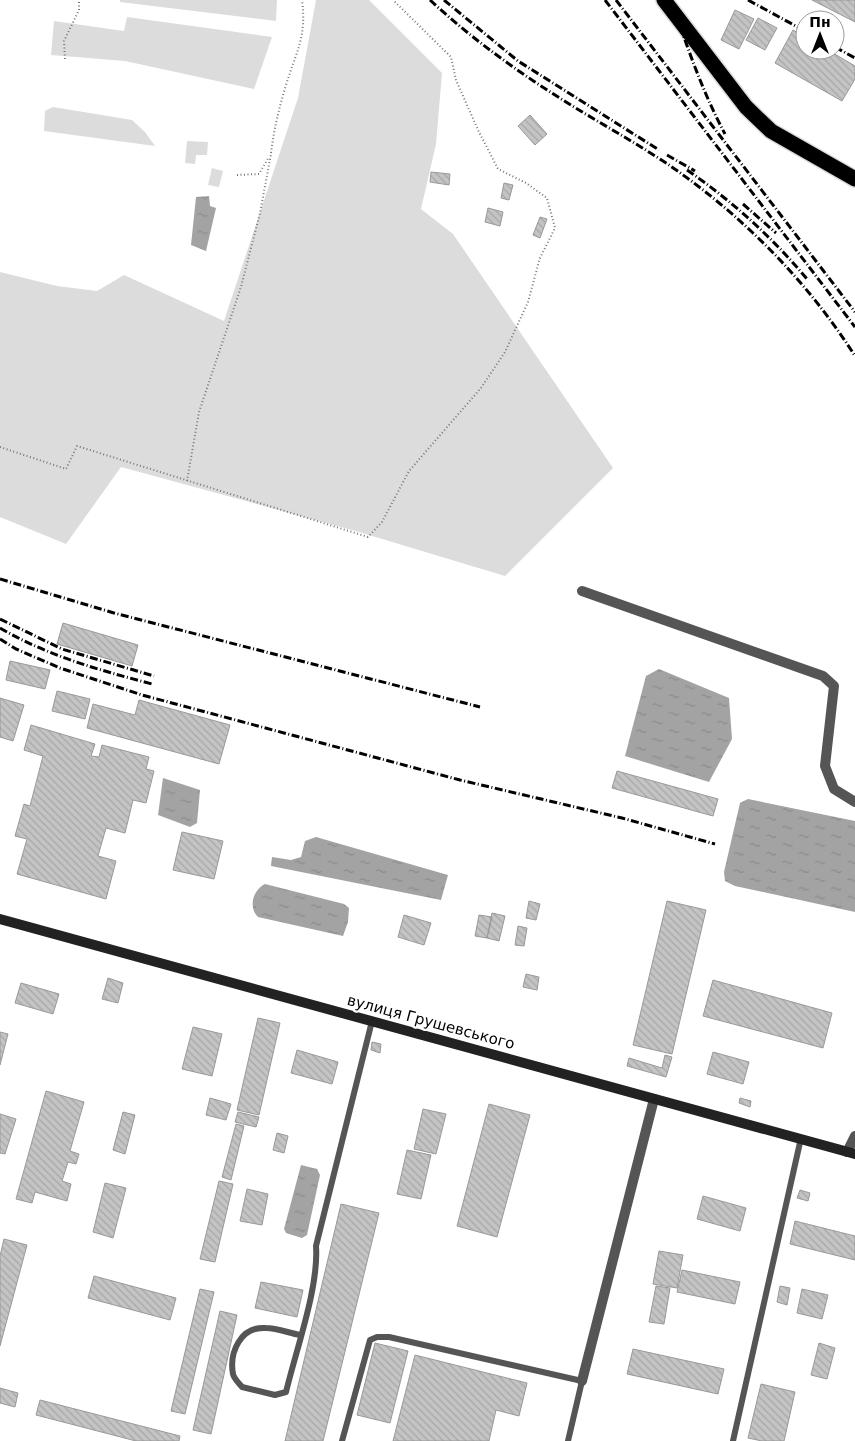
<svg xmlns="http://www.w3.org/2000/svg" width="855" height="1441" viewBox="0 0 855 1441" font-family="'DejaVu Sans',sans-serif">
<defs>
<pattern id="water-ripples" width="26" height="14" patternUnits="userSpaceOnUse" patternTransform="scale(1.25)"><rect width="26" height="14" fill="#a3a3a3"/><path d="M2 4q2-2 4 0t4 0M15 11q2-2 4 0t4 0" fill="none" stroke="#8b8b8b"/></pattern>
<pattern id="building-back-hatch" width="6" height="6" patternUnits="userSpaceOnUse" patternTransform="scale(1.25)"><rect width="6" height="6" fill="#c4c4c4"/><path d="M-1 5l2 2M0 0l6 6M5-1l2 2" fill="none" stroke="#a7a7a7"/></pattern>
</defs>
<rect width="100%" height="100%" fill="#fff"/>
<path fill="#dcdcdc" d="M120 0H277L276 21 120 2Z
M316 0H369L442 73 436 144 421 209 453 234 613 468 505 576 359 532 121 467 66 544 0 517V272L57 286 97 291 124 275 224 321 298 98Z
M127 17 272 37 254 89 125 61 51 55 54 21 124 31Z
M53 107 132 120 145 132 155 146 44 131 45 111Z
M187 141 208 142 207 155H196L195 164 185 163Z
M212 168 223 171 219 187 208 185Z"/>
<path fill="url(#water-ripples)" d="M209 196 210 206 216 208 206 251 191 245 196 197Z
M659 669 729 698 732 739 709 782 625 756 646 676Z
M163 778 200 790 197 823 190 827 158 815Z
M748 799 855 821V912L735 886 725 881 724 872 740 803Z
M316 837 448 875 441 900 271 866 272 857 291 860 301 857 305 841Z
M265 884 344 904 349 908 348 922 343 936 258 917C248 907 253 890 265 884Z
M301 1165 317 1169 320 1175 307 1235 302 1238 286 1233 284 1229Z"/>
<path fill="url(#building-back-hatch)" stroke="#999" d="M812 0H855V22Z
M735 10 754 19 739 49 721 40Z
M758 18 777 28 765 50 746 40Z
M793 30 805 37V50H828L855 66V79L842 101 775 63Z
M530 115 547 134 535 145 518 126Z
M431 172 450 174 449 185 430 182Z
M504 183 513 185 509 200 501 198Z
M488 208 503 212 500 226 485 222Z
M540 217 547 219 540 238 533 235Z
M63 623 138 645 132 666 57 644Z
M10 661 50 670 45 689 6 680Z
M57 691 90 699 85 719 52 711Z
M0 698 24 705 13 741 0 737Z
M139 700 230 725 219 764 87 728 93 704 135 715Z
M31 725 95 744 91 756 99 757 102 745 149 757 146 769 154 771 146 803 133 800 125 833 106 828 98 856 116 861 106 899 17 874 27 839 15 836 24 804 30 806 43 756 24 750Z
M617 771 718 799 713 816 612 788Z
M182 832 223 841 214 879 173 870Z
M529 901 540 904 536 920 526 918Z
M667 901 706 910 672 1054 633 1045Z
M492 913 505 916 499 941 487 938Z
M404 915 431 923 424 945 398 937Z
M479 915 492 917 487 938 475 936Z
M518 926 527 928 524 946 515 945Z
M526 974 539 977 537 990 523 987Z
M108 978 123 983 118 1003 102 999Z
M713 980 832 1013 823 1048 703 1016Z
M21 983 59 994 53 1014 15 1003Z
M258 1018 280 1023 259 1115 237 1110Z
M193 1027 222 1034 212 1076 182 1069Z
M0 1032 8 1034 0 1065Z
M372 1042 381 1044 380 1053 371 1050Z
M297 1050 338 1062 332 1084 291 1073Z
M713 1052 749 1062 743 1084 707 1074Z
M665 1055 672 1057 666 1077 627 1066 629 1058 662 1068Z
M46 1091 84 1102 70 1151 79 1154 76 1164 68 1162 62 1181 71 1184 67 1201 35 1192 32 1203 16 1199Z
M210 1098 231 1104 226 1120 206 1115Z
M740 1098 751 1101 750 1107 739 1103Z
M489 1104 530 1115 497 1237 457 1226Z
M423 1109 446 1114 436 1154 414 1149Z
M123 1112 135 1115 125 1154 113 1150Z
M238 1112 259 1117 256 1127 235 1122Z
M0 1114 16 1119 5 1154 0 1153Z
M236 1124 244 1126 231 1180 222 1177Z
M277 1133 288 1136 284 1153 273 1150Z
M407 1150 431 1155 421 1199 397 1194Z
M219 1181 233 1184 215 1262 200 1259Z
M105 1183 126 1188 113 1238 93 1232Z
M247 1189 268 1194 262 1225 240 1221Z
M800 1190 810 1193 808 1201 797 1198Z
M703 1196 746 1208 740 1231 697 1219Z
M341 1204 379 1213 323 1441H285Z
M795 1221 855 1236V1260L790 1244Z
M4 1239 27 1245 0 1346V1256Z
M659 1251 683 1255 677 1288 653 1284Z
M682 1270 740 1282 735 1304 677 1292Z
M94 1276 176 1298 170 1320 88 1298Z
M261 1282 303 1290 297 1317 255 1308Z
M656 1286 670 1288 664 1324 649 1322Z
M780 1286 790 1288 787 1305 777 1302Z
M200 1289 214 1292 185 1414 171 1411Z
M802 1289 828 1295 822 1319 797 1313Z
M220 1311 237 1315 211 1434 193 1430Z
M375 1343 408 1351 390 1423 357 1415Z
M819 1343 835 1348 827 1379 811 1375Z
M633 1349 724 1369 718 1394 627 1374Z
M415 1355 527 1383 519 1416 496 1410 489 1441H393Z
M761 1384 795 1392 784 1441H762L748 1438Z
M0 1388 18 1393 15 1407 0 1403Z
M40 1400 180 1436 179 1441H136L36 1415Z"/>
<g fill="none" stroke-linecap="round" stroke-linejoin="round">
<defs>
<path id="highway" d="M664 0 746 107 771 131 855 179"/>
</defs>
<use href="#highway" stroke="#dbdbdb" stroke-width="18"/>
<path stroke="#777" stroke-width="2" stroke-dasharray="1 2.5" stroke-linecap="butt" d="M65 59 64 41 79 10V0
M271 153C274 129 279 108 286 85 296 52 307 37 302 0
M237 175 259 174 269 157
M0 447 66 469 77 446 368 537 382 522 409 471 481 388 505 352 528 302 540 258 555 228 547 198 526 183 498 169 478 130 456 80 451 57 393 0
M187 481 199 412 241 287 260 213 271 154"/>
<path stroke="#555" stroke-width="6" d="M300 1335C289 1333 277 1328 266 1328 241 1326 229 1352 233 1374 234 1379 239 1383 242 1387L275 1395 286 1392C296 1350 319 1287 316 1246L372 1021
M342 1441 370 1340 377 1337H389L582 1381 568 1441
M733 1441 801 1138"/>
<path stroke="#555" stroke-width="10" d="M582 591 823 676 834 686 825 766 834 789 855 802
M847 1152 855 1136
M582 1381 654 1099"/>
<path stroke="#222" stroke-width="10" d="M0 919 855 1154"/>
<use href="#highway" stroke="#000" stroke-width="15"/>
<path stroke="#000" stroke-width="3" stroke-dasharray="8 2.5 1 2.5" stroke-linecap="butt" d="M430 0C472 39 518 72 566 102 598 122 631 140 663 161 739 212 806 279 855 356
M444 0 518 61 659 150
M605 0 855 327
M616 0 855 312
M671 0C687 46 702 91 725 134
M748 0 805 31
M835 47 855 58
M667 155 695 171
M687 170C732 201 772 237 807 279
M743 204 776 233
M0 579 114 613 480 707
M0 619 62 649 154 676
M0 628C48 656 99 670 152 684
M0 639 16 649 60 668 142 695 460 780 622 818 715 844"/>
</g>
<g text-anchor="middle" stroke-width="4.5" stroke-linejoin="round" paint-order="stroke">
<g font-size="15" fill="#000" stroke="#fff">
<text transform="translate(431 1022) rotate(15)" y="5">вулиця Грушевського</text>
</g>
</g>
<g transform="translate(820 35)"><circle r="24" fill="#ffffff" stroke="#999999"/>
<path d="M0-4L9 19L0 12L-9 19Z" fill="#000000"/>
<text y="-8" font-size="14" font-weight="bold" text-anchor="middle" fill="#000000">Пн</text>
</g>
</svg>
